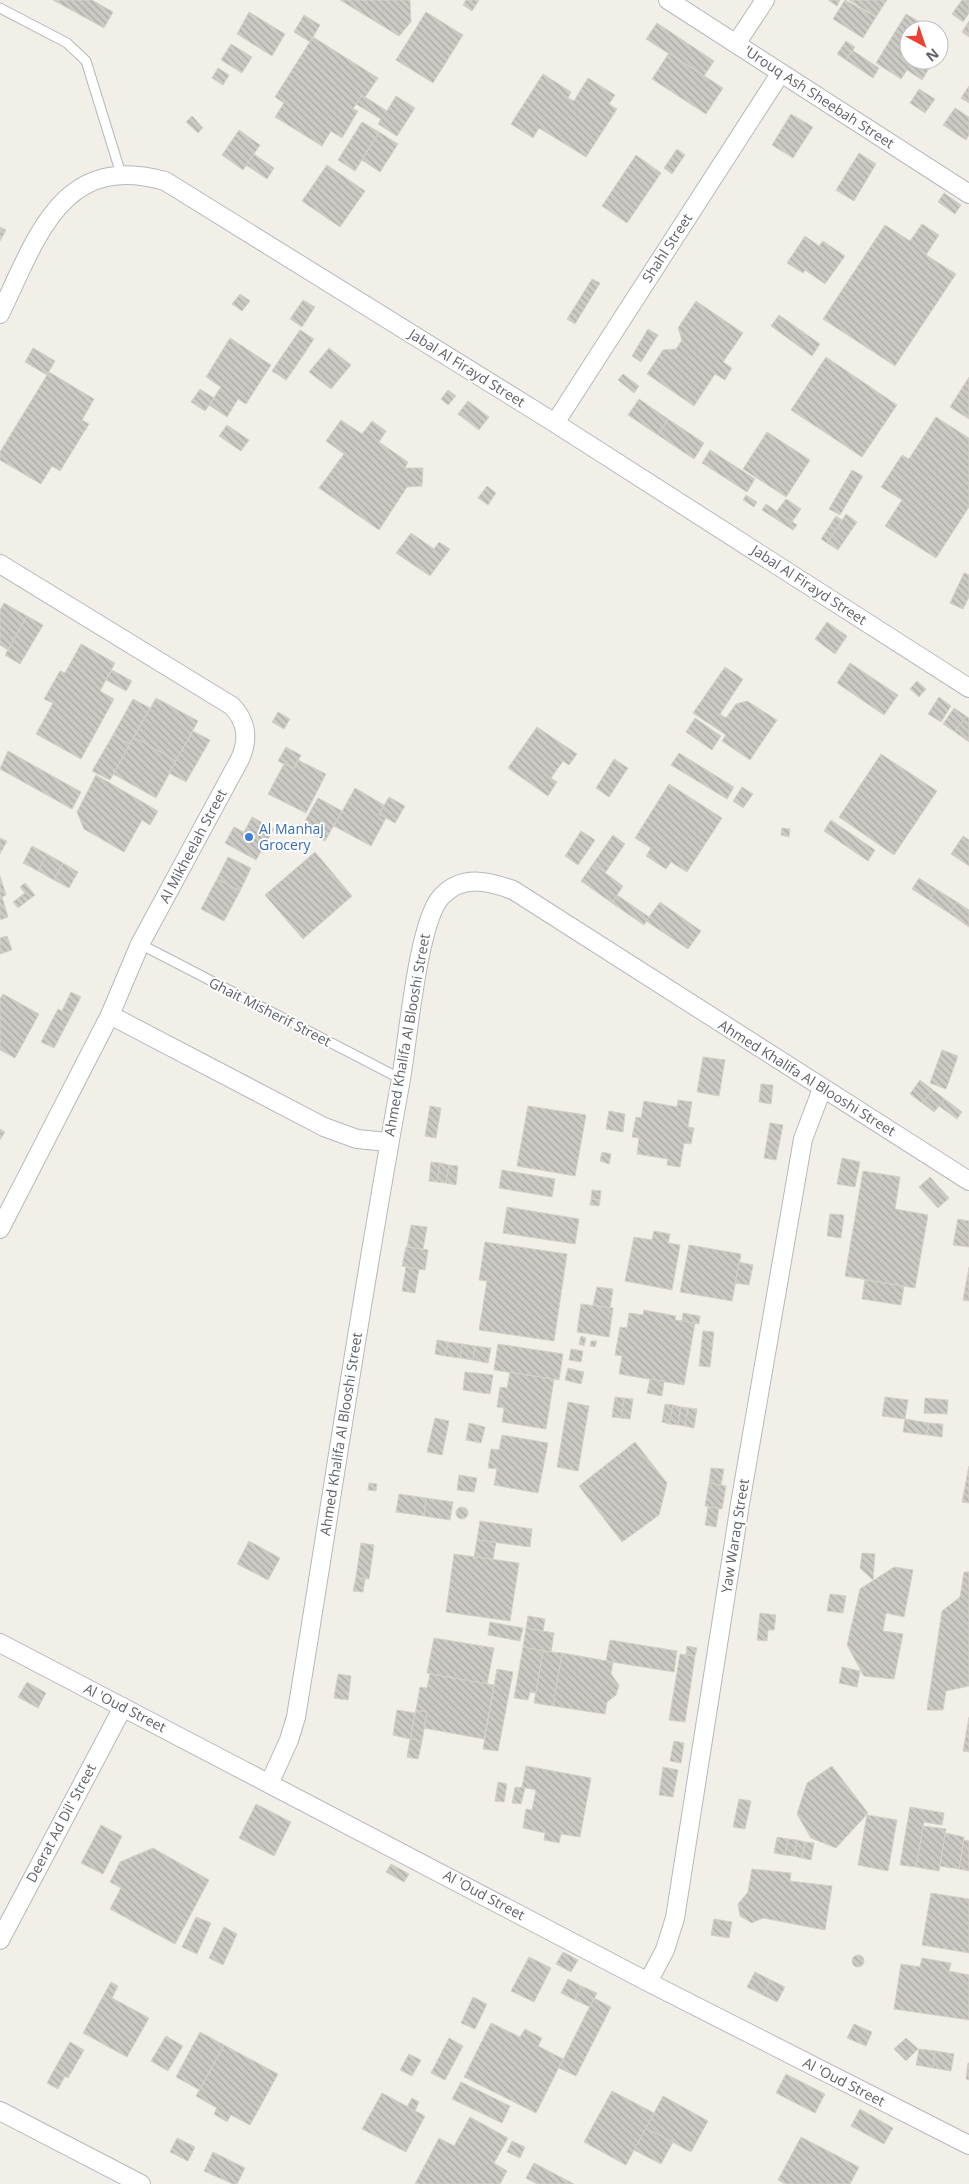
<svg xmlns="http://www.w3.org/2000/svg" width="969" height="2184" viewBox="0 0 969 2184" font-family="'Open Sans',sans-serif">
<defs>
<pattern id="building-back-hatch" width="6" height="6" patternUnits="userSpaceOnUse" patternTransform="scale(1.25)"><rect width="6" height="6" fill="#cccac5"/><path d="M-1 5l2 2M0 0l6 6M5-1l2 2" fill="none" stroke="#a9a8a4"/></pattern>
</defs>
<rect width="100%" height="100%" fill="#f1efe8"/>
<path fill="url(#building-back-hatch)" stroke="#d6d1c6" d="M53 0H92L113 12 104 28Z
M340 0H410L411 22 399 36Z
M466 0H479L472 11 463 5Z
M828 0H840L837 6Z
M845 0 876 17 863 38 833 19Z
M849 0H887L876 17Z
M962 0H969V13L963 22 952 14Z
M249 12 285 34 272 56 237 34Z
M426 12 463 35 433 83 396 60Z
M906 14 933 30H909V60H934L922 80 907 70 901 79 876 63Z
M304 15 320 25 310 42 294 32Z
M969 21V37L962 32Z
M657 23 714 61 704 76 646 39Z
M939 34 947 39 939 52Z
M313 37 378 78 365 97 362 95 356 104 353 109 358 111 342 138 331 131 322 146 275 117 284 103 275 97Z
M846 41 855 47 846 60 837 54Z
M231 44 252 57 242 73 221 60Z
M852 50 879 68 873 78 846 60Z
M669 53 723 88 706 114 652 79Z
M218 68 229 75 223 85 212 78Z
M543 74 571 92 568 98 574 101 588 78 615 95 609 104 617 109 586 157 539 128 533 138 511 124Z
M969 86V103L961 98Z
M919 89 935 99 925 113 910 103Z
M362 95 387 111 396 96 415 108 397 136 378 124 381 119 356 104Z
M955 108 969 117V135L966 140 943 125Z
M791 114 813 127 793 158 772 145Z
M192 116 203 128 198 133 186 122Z
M362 122 379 132 355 171 338 160Z
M239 130 260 145 243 170 222 155Z
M379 132 398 144 380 172 362 160Z
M677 149 685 155 672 174 664 168Z
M859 153 876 164 854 201 836 190Z
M254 154 274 168 267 179 246 165Z
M636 155 661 173 627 223 602 206Z
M327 165 365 191 340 227 302 201Z
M944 193 961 205 955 214 938 202Z
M922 224 939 235 926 255 956 274 895 366 823 319 885 225 910 241Z
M0 227 6 230 0 241Z
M805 236 819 246 823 241 845 256 825 284 805 270 803 273 787 263Z
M592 279 600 283 575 324 567 319Z
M240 294 250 301 242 311 232 304Z
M303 300 315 307 302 327 290 319Z
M696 301 743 333 723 362 732 368 725 380 715 374 694 406 647 374 663 350 676 349 682 340 678 328Z
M779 315 820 344 812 356 771 326Z
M648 329 658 335 641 362 632 356Z
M300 330 314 339 296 366 282 356Z
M230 338 271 365 246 404 238 399 227 417 209 405 221 387 206 377Z
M33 348 55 361 47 375 25 362Z
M329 348 351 365 331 389 309 372Z
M282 356 296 366 286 380 272 371Z
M826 357 897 405 862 457 791 410Z
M49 372 94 399 82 420 89 424 60 471 52 466 41 484 0 460V452Z
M623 374 639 386 634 393 618 380Z
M969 377V419L950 407Z
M200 389 214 398 205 411 191 402Z
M448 390 456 396 448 405 441 399Z
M639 399 668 419 658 435 628 415Z
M468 401 489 417 479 430 458 414Z
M936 417 969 438V507L936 558 885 526 902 500 881 487 902 455 909 459Z
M668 419 704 443 694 459 658 435Z
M341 420 362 434 372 421 386 431 379 442 408 462 405 468H423L422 486 407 487 379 530 319 488 344 454 326 441Z
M227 425 249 440 241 451 219 436Z
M767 432 810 460 786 497 743 469Z
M710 450 755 479 747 492 702 463Z
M852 470 863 476 840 515 829 509Z
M487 486 496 493 488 505 478 498Z
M746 495 757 502 754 507 743 500Z
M786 499 801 509 792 522 777 511Z
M766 504 797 525 793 530 762 510Z
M846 514 857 522 838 550 827 543Z
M836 516 842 520 827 543 821 539Z
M411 533 434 549 439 542 450 549 430 576 396 553Z
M964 573 969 575V597L963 609 950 603Z
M4 603 27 616 8 650 0 645V610Z
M27 616 43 625 20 664 5 655Z
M827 622 847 636 835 654 815 639Z
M81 644 115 663 100 691 114 699 81 759 36 734 53 703 44 699 60 671 65 673Z
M850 663 898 695 884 715 837 683Z
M725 667 743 679 720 714 726 718 736 704 747 701 777 720 750 760 722 741 726 735 693 713Z
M112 670 132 681 126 691 106 680Z
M917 681 926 689 919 697 910 689Z
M939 697 951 706 941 722 928 714Z
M156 698 198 721 176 761 134 737Z
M133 699 150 708 130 744 113 735Z
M954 708 966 716 955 732 943 724Z
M278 712 290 719 284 729 272 722Z
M966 716 969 718V742L955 732Z
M695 718 721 736 712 750 686 732Z
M537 727 577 754 569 765 563 761 551 778 557 782 548 796 508 768Z
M193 731 210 740 186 782 169 773Z
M113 735 130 744 110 780 92 771Z
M134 737 176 761 156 798 113 774Z
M286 747 301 755 294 769 278 761Z
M8 751 81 792 72 809 0 769Z
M679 753 734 787 727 799 671 765Z
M881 754 937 791 894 855 839 817Z
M614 759 628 768 609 797 596 788Z
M298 760 326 774 306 813 268 794 284 764 293 769Z
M96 775 158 811 150 825 142 820 124 852 84 829 77 812Z
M669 784 722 818 687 872 671 862 666 869 646 856 651 848 635 838Z
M742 787 753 794 743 808 733 801Z
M355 788 384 805 379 814 386 818 371 846 334 826Z
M389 797 405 806 395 823 379 814Z
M318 798 342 811 325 841 301 828Z
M252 817 274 829 256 860 225 843 234 827 244 832Z
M831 820 875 850 868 861 824 831Z
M782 828 790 829 789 837 781 835Z
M581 831 595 840 578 865 565 856Z
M613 835 625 844 605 873 593 864Z
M963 836 969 840V866L951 854Z
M0 838 7 841 0 854Z
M32 846 47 854 38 871 23 863Z
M315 852 352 896 303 939 265 895Z
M47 854 63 863 54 880 38 871Z
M228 857 251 868 240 891 217 879Z
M63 863 78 872 69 888 54 880Z
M593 864 623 886 612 903 581 881Z
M0 876 6 895 2 897 8 917 0 920Z
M919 878 936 889 929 900 912 889Z
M217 879 240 891 224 921 201 909Z
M25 883 35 895 18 908 13 902 25 893 20 887Z
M936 889 957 902 949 913 929 900Z
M617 895 649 917 644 925 612 903Z
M660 902 701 931 688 949 646 921Z
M957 902 969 910V927L949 913Z
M7 936 12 950 0 954V938Z
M71 992 81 997 71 1016 62 1011Z
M3 994 39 1014 15 1058 0 1050V999Z
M58 1009 71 1016 54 1048 41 1042Z
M942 1050 958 1056 946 1089 930 1083Z
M703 1057 725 1060 719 1096 697 1092Z
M920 1080 933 1090 922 1103 910 1094Z
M761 1084 773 1085 771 1104 759 1102Z
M933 1090 945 1099 934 1112 922 1103Z
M945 1099 962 1112 957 1119 939 1106Z
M678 1100 692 1102 688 1127 694 1128 691 1144 684 1143 680 1167 667 1165 668 1159 637 1154 639 1138 632 1137 636 1117 641 1118 644 1101 677 1107Z
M430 1106 441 1108 436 1138 425 1136Z
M528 1106 586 1115 575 1176 517 1166Z
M609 1111 625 1114 623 1132 606 1129Z
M770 1123 783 1125 776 1160 764 1158Z
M0 1129 5 1132 0 1140Z
M602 1152 611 1154 609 1164 600 1161Z
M842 1158 860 1162 855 1187 837 1184Z
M431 1162 440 1163 437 1182 429 1181Z
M440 1163 449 1165 446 1183 437 1182Z
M449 1165 458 1166 456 1185 446 1183Z
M502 1170 555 1179 552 1197 499 1188Z
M863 1171 900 1177 895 1209 928 1215 915 1288 845 1276Z
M930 1177 949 1198 938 1208 919 1187Z
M592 1190 601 1191 600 1200 591 1199Z
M591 1199 600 1200 599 1206 590 1205Z
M507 1207 579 1219 575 1244 503 1233Z
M830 1214 844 1215 841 1238 827 1236Z
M958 1219 969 1221V1247L953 1245Z
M411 1225 427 1227 423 1249 407 1247Z
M654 1231 670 1234 668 1243 680 1245 672 1290 625 1281 634 1237 652 1240Z
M485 1242 567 1254 554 1341 479 1330 487 1281 479 1280Z
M689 1245 741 1254 732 1301 680 1292Z
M406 1247 428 1250 425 1270 402 1266Z
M739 1262 753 1265 749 1285 735 1283Z
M406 1267 419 1269 415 1293 402 1291Z
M969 1267V1301L963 1300Z
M865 1280 904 1286 901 1305 862 1299Z
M597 1287 613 1289 610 1308 593 1305Z
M581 1304 613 1308 609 1337 577 1332Z
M644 1310 676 1316 675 1320 695 1323 684 1385 619 1374 622 1356 615 1355 620 1327 627 1328 629 1313 643 1315Z
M683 1313 700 1316 699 1324 682 1321Z
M703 1331 714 1332 710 1367 699 1366Z
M581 1336 586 1338 584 1346 579 1344Z
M437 1340 448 1342 445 1356 435 1354Z
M591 1341H597L595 1347 590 1346Z
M448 1342 462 1344 460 1358 445 1356Z
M462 1344 475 1346 473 1360 460 1358Z
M498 1344 563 1354 559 1380 494 1370Z
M475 1346 491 1348 488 1363 473 1360Z
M571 1349 583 1351 581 1362 569 1360Z
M568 1368 584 1372 581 1384 565 1380Z
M465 1372 493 1375 490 1394 463 1390Z
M510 1372 554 1379 546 1429 502 1422 504 1408 497 1407 500 1387 507 1388Z
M650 1379 664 1381 662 1396 647 1393Z
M615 1397 624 1398 621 1418 612 1417Z
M885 1397 908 1400 905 1419 882 1416Z
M624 1398 633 1399 630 1419 621 1418Z
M925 1398 948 1400 947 1414 924 1413Z
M568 1402 589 1406 578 1471 557 1467Z
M665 1404 673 1405 669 1424 662 1422Z
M673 1405 681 1407 678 1425 669 1424Z
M681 1407 688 1408 685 1426 678 1425Z
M688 1408 697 1409 694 1428 685 1426Z
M435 1418 449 1421 442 1455 427 1452Z
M905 1419 929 1423 927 1435 903 1432Z
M469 1423 485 1427 481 1443 466 1440Z
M929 1423 943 1424 942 1437 927 1435Z
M502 1435 548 1443 538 1493 494 1485 497 1469 488 1468 491 1449 499 1450Z
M635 1442 667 1483 659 1515 622 1542 579 1486Z
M969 1466V1503L962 1502Z
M711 1468 724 1469 721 1485 709 1483Z
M459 1475 477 1478 474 1492 457 1490Z
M369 1483 377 1484 376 1491 368 1490Z
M709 1483 726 1486 722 1509 705 1506Z
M399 1494 426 1498 424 1516 396 1512Z
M426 1498 453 1502 450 1520 424 1516Z
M456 1513a6 6 0 1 1 12 0a6 6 0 1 1-12 0Z
M708 1507 719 1508 716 1527 705 1525Z
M480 1521 532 1529 530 1547 477 1540Z
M477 1540 496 1542 493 1559 474 1557Z
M249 1541 280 1558 268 1580 237 1564Z
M361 1543 374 1545 369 1579 356 1577Z
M862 1553 875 1554 873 1580 860 1568Z
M454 1554 519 1563 510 1621 446 1612Z
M894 1567 913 1570 904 1617 886 1613 883 1631 903 1634 894 1679 864 1676 847 1645 860 1589Z
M964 1572H969V1686L946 1691 943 1710H927L942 1611 960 1597Z
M356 1577 365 1579 363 1592 353 1591Z
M830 1594 846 1596 843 1613 827 1611Z
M760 1613 776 1615 774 1630H768L767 1641 757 1640Z
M528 1616 545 1619 543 1631 526 1628Z
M490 1622 523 1628 520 1641 488 1635Z
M526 1628 554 1633 551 1652 523 1647Z
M434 1638 494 1648 487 1684 427 1673Z
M610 1640 677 1651 674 1672 606 1661Z
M687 1646 697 1648 695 1656 686 1655Z
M523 1647 543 1651 536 1693 530 1692 528 1700 514 1698Z
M543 1651 562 1653 553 1706 534 1703Z
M562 1653 613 1662 611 1674 619 1685 616 1695 607 1702 605 1714 553 1706Z
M680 1654 695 1656 685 1722 669 1720Z
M842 1667 860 1671 857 1687 839 1683Z
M497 1669 513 1672 498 1751 483 1749Z
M338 1674 351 1676 348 1700 334 1698Z
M430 1674 494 1685 484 1739 424 1728 427 1712 416 1710 420 1687 427 1688Z
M27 1682 46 1693 38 1708 18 1697Z
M397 1710 415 1713 410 1739 393 1735Z
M416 1710 427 1712 422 1741 410 1739Z
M969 1717V1752L963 1751Z
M410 1739 422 1741 418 1759 407 1757Z
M674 1741 684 1743 681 1763 670 1761Z
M526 1766 591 1778 580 1837 561 1834 559 1843 544 1840 545 1833 523 1828 526 1809 532 1810 536 1790 522 1787Z
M832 1766 868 1813 836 1848 811 1838 797 1814 807 1783Z
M663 1767 678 1770 673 1797 659 1795Z
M498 1782 507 1784 504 1802 495 1801Z
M515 1787 525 1788 521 1804 512 1803Z
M739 1799 751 1801 745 1829 733 1827Z
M256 1804 291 1822 274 1856 239 1838Z
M910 1807 944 1813 942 1825 924 1822 916 1867 900 1865Z
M867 1815 897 1820 888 1871 858 1865Z
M101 1825 122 1836 103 1874 81 1863Z
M923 1826 946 1829 939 1871 916 1867Z
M945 1833 964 1837 959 1869 940 1866Z
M777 1837 788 1839 785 1855 774 1853Z
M788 1839 797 1840 794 1856 785 1855Z
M797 1840 805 1842 802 1858 794 1856Z
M964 1840 969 1841V1871L959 1869Z
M805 1842 814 1843 811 1860 802 1858Z
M153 1848 209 1880 175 1944 110 1909 121 1888 110 1882 120 1862Z
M391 1864 409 1874 404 1882 386 1872Z
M752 1869 791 1873 790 1881 832 1886 825 1930 763 1918 752 1923 740 1916 738 1904 748 1892Z
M931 1893 969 1899V1953L922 1945Z
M196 1917 211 1923 197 1954 182 1947Z
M714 1919 732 1922 729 1938 711 1935Z
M224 1927 237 1934 223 1965 209 1958Z
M563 1952 578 1960 571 1972 556 1964Z
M852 1961a6 6 0 1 1 12 0a6 6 0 1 1-12 0Z
M529 1957 551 1968 534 2002 511 1991Z
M922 1958 951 1963 949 1971 969 1975V2020L894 2009 901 1964 920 1967Z
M755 1972 771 1980 763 1995 747 1987Z
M568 1979 581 1986 575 2000 561 1993Z
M771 1980 785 1987 777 2002 763 1995Z
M111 1982 118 1986 112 1998 149 2018 127 2057 83 2033Z
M581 1986 597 1993 590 2007 575 2000Z
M473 1997 487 2004 475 2029 461 2023Z
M594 1998 611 2007 576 2076 559 2068Z
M491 2023 520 2037 525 2029 542 2038 538 2046 563 2059 536 2113 464 2077Z
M854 2024 872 2032 866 2046 847 2038Z
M200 2032 224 2045 200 2090 176 2077Z
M166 2036 183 2046 168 2071 151 2061Z
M449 2038 463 2046 445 2080 431 2073Z
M906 2038 918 2049 906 2061 894 2049Z
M70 2042 84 2050 68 2078 54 2070Z
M224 2045 278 2074 250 2125 231 2115 227 2122 214 2114 217 2108 196 2096Z
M919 2049 935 2051 933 2068 916 2065Z
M935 2051 954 2054 951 2071 933 2068Z
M409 2054 421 2060 412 2076 400 2070Z
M968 2063H969V2080L966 2079Z
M54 2070 65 2076 58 2089 47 2083Z
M786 2074 825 2094 815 2113 776 2093Z
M461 2082 510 2106 502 2123 452 2099Z
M612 2091 654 2113 626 2165 584 2142Z
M382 2093 425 2116 406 2152 362 2129Z
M663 2096 708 2121 691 2152 646 2128Z
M412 2098 419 2102 415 2111 407 2107Z
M860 2109 893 2128 884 2144 851 2126Z
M470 2117 508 2138 494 2163 507 2171 500 2184H415L439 2138 454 2146Z
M646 2128 673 2142 661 2164 634 2150Z
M801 2137 859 2167 850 2184H785L778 2180Z
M177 2138 195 2147 188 2161 170 2152Z
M512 2141 525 2147 520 2158 507 2152Z
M213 2152 245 2168 237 2184H233L204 2171Z
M534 2163 574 2184H537L526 2178Z"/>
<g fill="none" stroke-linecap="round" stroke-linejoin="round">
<defs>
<path id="service" d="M0 8 67 43 86 61 121 174
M140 944 401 1079"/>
<path id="minor" d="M668 0 969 194
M736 44 765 0
M0 314C36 240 61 151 165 181L555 423 969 688
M555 423 780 74
M0 564 232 706C247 722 249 739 240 759L140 944 110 1015 0 1229
M110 1015 324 1127 357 1139 388 1142
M0 1643 648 1982 969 2145
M270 1782 289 1740 296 1717C331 1504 362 1291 401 1079 408 1039 418 922 441 897 462 874 488 881 513 890L969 1181
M0 1940 123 1707
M648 1982 665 1950 675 1918 740 1504 803 1139 822 1089
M0 2111 141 2184"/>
</defs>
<use href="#service" stroke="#b5b8bc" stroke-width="11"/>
<use href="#minor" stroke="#b5b8bc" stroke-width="20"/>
<use href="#service" stroke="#fff" stroke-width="9"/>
<use href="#minor" stroke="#fff" stroke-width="18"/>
</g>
<circle fill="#3f7fe0" stroke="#fff" stroke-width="2" cx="249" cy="837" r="5"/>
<g text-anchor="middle" stroke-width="4" stroke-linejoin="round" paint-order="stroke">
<g font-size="14" fill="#5f6368" stroke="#fff">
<text transform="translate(819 97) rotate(33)" y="5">'Urouq Ash Sheebah Street</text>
<text transform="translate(667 248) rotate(-57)" y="5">Shahl Street</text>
<text transform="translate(467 368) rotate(32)" y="5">Jabal Al Firayd Street</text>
<text transform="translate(809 585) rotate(33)" y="5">Jabal Al Firayd Street</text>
<text transform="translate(193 846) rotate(-62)" y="5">Al Mikheelah Street</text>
<text transform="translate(270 1012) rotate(27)" y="5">Ghait Misherif Street</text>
<text transform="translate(407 1035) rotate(-80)" y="5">Ahmed Khalifa Al Blooshi Street</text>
<text transform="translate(807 1078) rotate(32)" y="5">Ahmed Khalifa Al Blooshi Street</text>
<text transform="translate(341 1434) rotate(-81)" y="5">Ahmed Khalifa Al Blooshi Street</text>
<text transform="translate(735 1536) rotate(-81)" y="5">Yaw Waraq Street</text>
<text transform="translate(125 1708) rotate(27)" y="5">Al 'Oud Street</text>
<text transform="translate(61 1823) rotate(-62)" y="5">Deerat Ad Dil' Street</text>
<text transform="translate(484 1895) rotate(28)" y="5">Al 'Oud Street</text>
<text transform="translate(844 2082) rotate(27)" y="5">Al 'Oud Street</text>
</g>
<g font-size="14" fill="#366cbe" stroke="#fff" text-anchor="start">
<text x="259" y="834">Al Manhaj<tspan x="259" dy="16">Grocery</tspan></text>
</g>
</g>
<g transform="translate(924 45) rotate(140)"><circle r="24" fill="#ffffff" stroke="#bfc1c3"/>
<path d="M0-4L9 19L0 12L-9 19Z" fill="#ea4335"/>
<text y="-8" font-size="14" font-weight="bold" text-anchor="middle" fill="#5f6368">N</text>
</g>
</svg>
